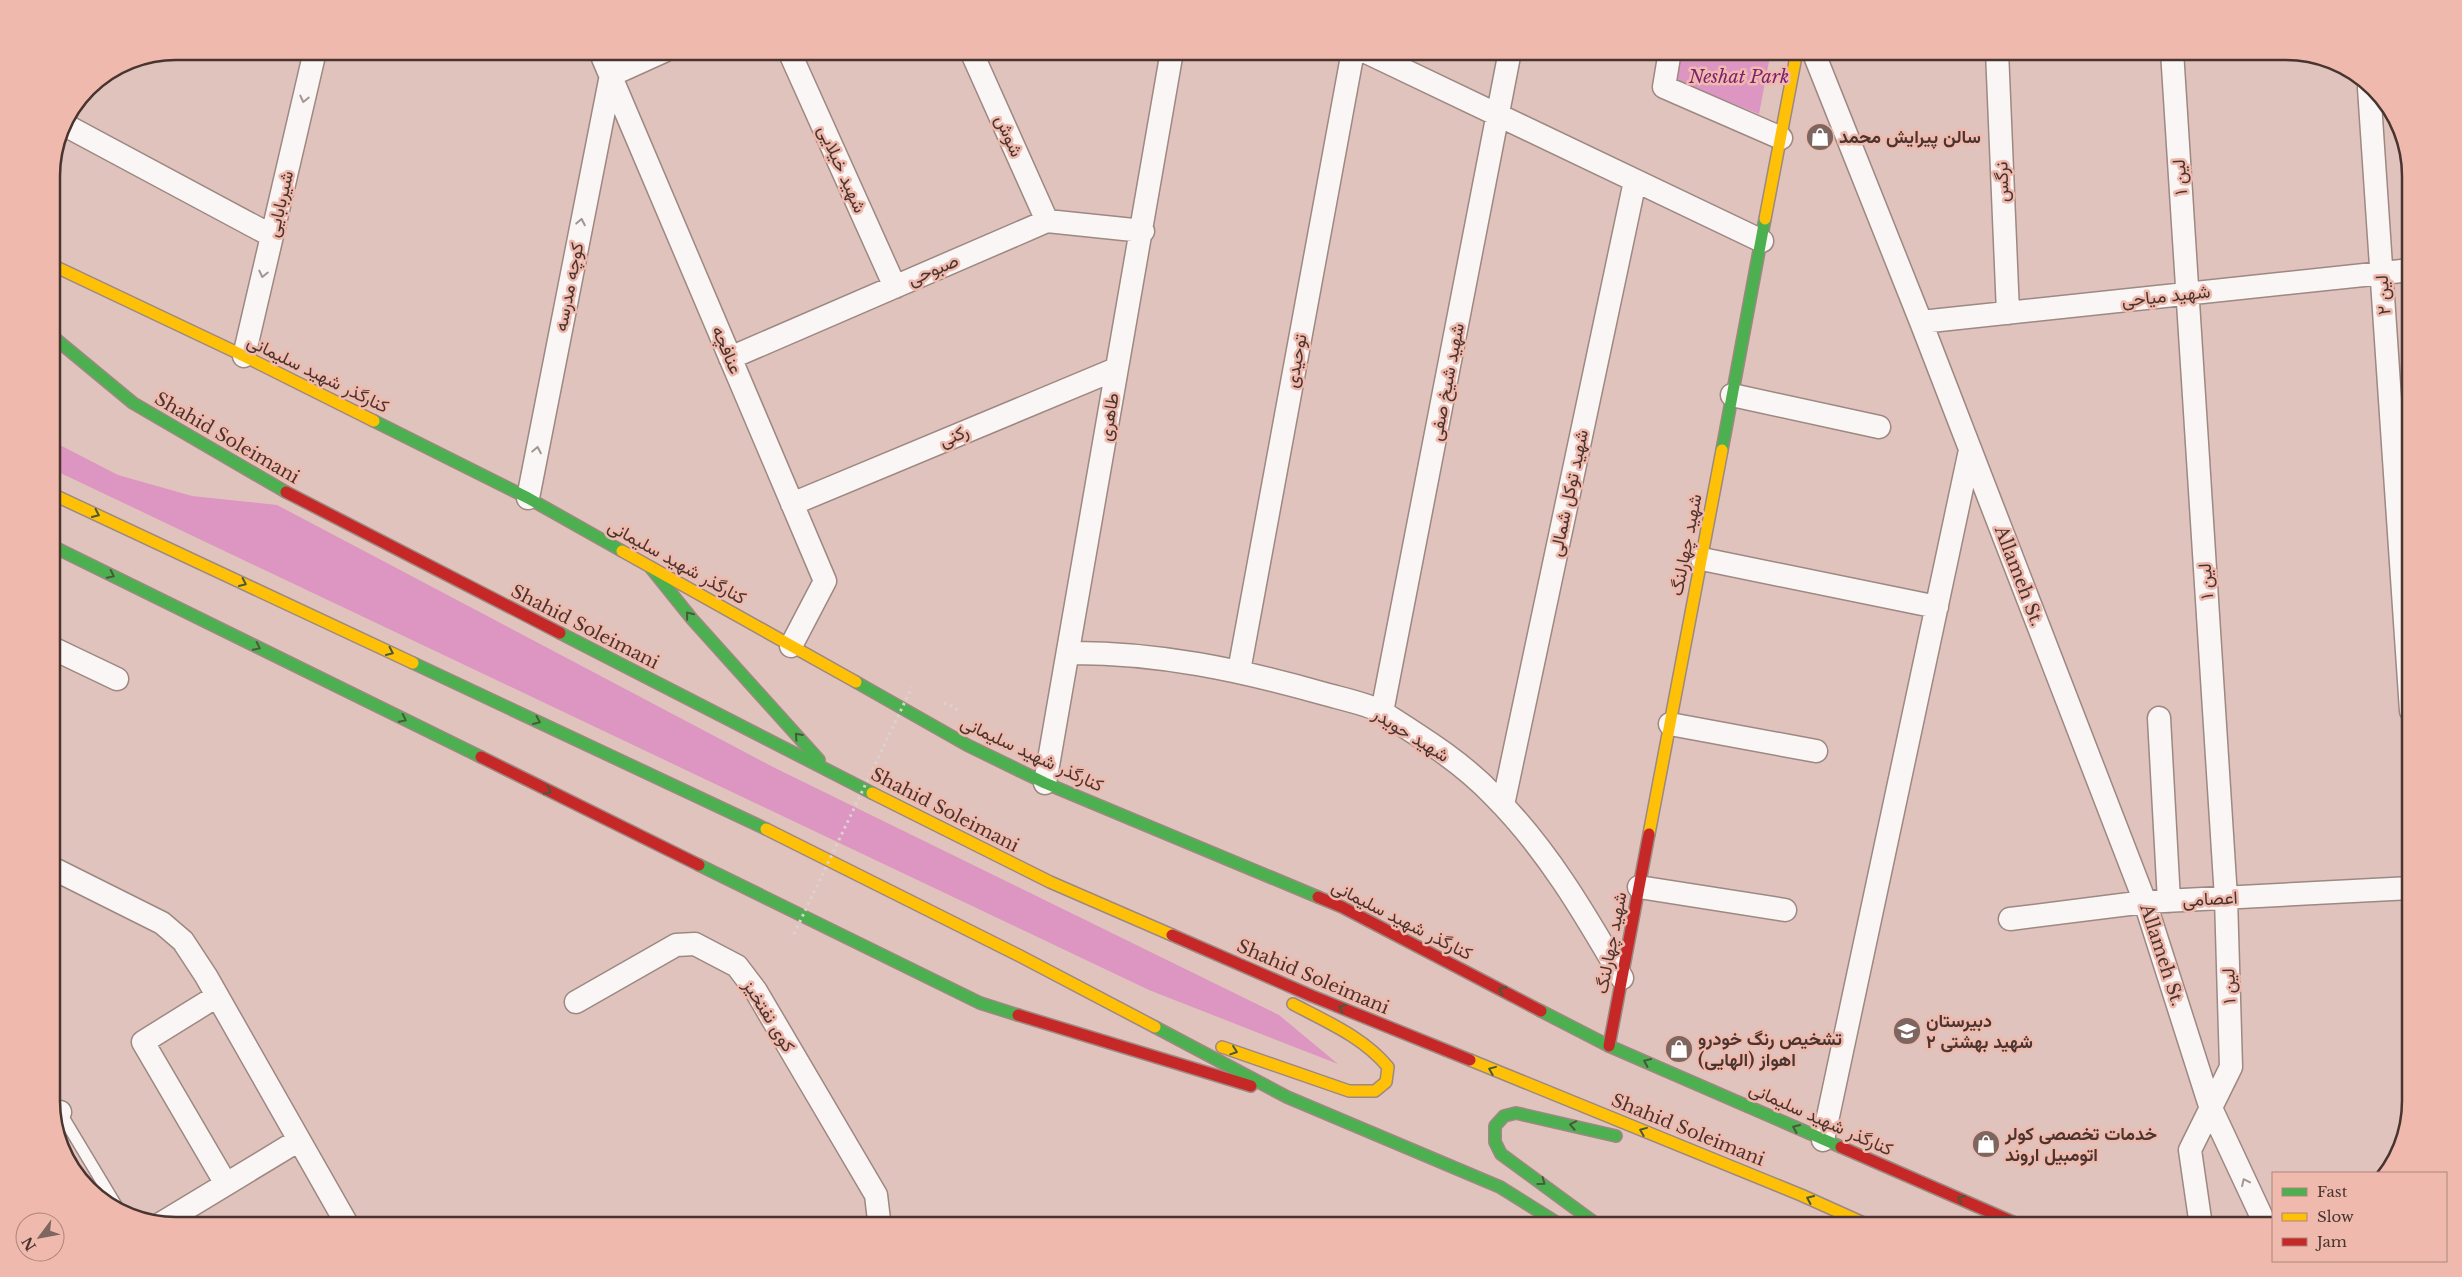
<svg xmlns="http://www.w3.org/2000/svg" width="2462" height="1277" viewBox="0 0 2462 1277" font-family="'Libre Baskerville',Vazirmatn,serif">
<rect width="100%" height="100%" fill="#e0c3bc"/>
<path fill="#dd95c2" d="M1681 51H1771L1759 114 1675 80Z
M52 441 118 475 192 496 277 505 773 767 1279 1015 1338 1064 1149 990 52 469Z"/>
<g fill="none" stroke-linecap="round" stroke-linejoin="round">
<defs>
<path id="lane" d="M52 1102 60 1112 120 1212"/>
<path id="street" d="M600 51 825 581 791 646
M789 51 895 287
M971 51 1047 221
M1364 51 1762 241
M1670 51 1664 87 1781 138
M1813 51 1921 322 2145 902 2210 1106 2266 1226
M1997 51 2008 313
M2172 51 2226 898 2231 1067 2190 1150 2201 1226
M611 75 664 51
M2369 88 2411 711
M63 124 272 236
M1921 322 2411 270
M244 356 315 51
M730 358 1047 221 1143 231
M1732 395 1879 427
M528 498 611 75
M792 504 1116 369
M1702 559 1937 607
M52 648 117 679
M1068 653C1156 652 1241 670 1325 694 1339 698 1371 705 1382 712 1421 737 1462 762 1494 796 1547 849 1585 914 1622 978
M1239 671 1353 51
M1382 712 1510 51
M2159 718 2169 901
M1670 724 1816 751
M1045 783 1172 51
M1503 805 1635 181
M52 868 162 923 183 941 206 976 348 1226
M1639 887 1785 910
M2010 919 2145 902 2411 888
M217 996 143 1042 226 1184
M576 1002 676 945 695 944 737 966 756 991 876 1195 879 1220 877 1226
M54 1116 60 1112
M1823 1140 1970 450
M162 1223 299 1140"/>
<path id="fast" d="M52 336 133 403 286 492
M374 421 528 498 622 551
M1722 450 1765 219
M52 546 481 757
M651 568 692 619 819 760
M560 633 872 793
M413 663 766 829
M856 682 967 745 1045 783 1318 897
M699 865 980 1003 1018 1015
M1541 1011 1609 1046 1841 1147
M1155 1027 1287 1097 1500 1187 1562 1226
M1599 1226 1501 1154 1495 1142V1126L1504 1116 1516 1113 1616 1136"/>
<path id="slow" d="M1765 219 1797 51
M52 265 244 356 374 421
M52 494 413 663
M622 551 856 682
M872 793 1050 882 1172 935
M766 829 1020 956 1155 1027
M1649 834 1722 450
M1222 1047 1349 1091H1375L1386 1082 1388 1067C1363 1037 1327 1022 1293 1004
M1470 1060 1801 1195 1870 1226"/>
<path id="jam" d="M286 492 560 633
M481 757 699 865
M1318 897 1342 907 1541 1011
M1172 935 1312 996 1470 1060
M1018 1015 1251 1086
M1609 1046 1649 834
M1841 1147 2022 1226"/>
</defs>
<use href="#lane" stroke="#9d8882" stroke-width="14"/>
<use href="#street" stroke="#9d8882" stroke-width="25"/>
<use href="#fast" stroke="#9d8882" stroke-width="14"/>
<use href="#slow" stroke="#9d8882" stroke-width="14"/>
<use href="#jam" stroke="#9d8882" stroke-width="14"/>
<path stroke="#dcd2d0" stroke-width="3" stroke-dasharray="2.5 4" stroke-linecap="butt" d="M944 703 956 708 958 713"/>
<use href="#lane" stroke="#faf6f5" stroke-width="11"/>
<use href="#street" stroke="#faf6f5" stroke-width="22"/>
<use href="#fast" stroke="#4caf50" stroke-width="11"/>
<use href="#slow" stroke="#ffc107" stroke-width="11"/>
<use href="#jam" stroke="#c62828" stroke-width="11"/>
<path stroke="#dcd2d0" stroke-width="3" stroke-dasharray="2.5 4" stroke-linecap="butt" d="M794 934 912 687"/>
</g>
<defs><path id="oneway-chevron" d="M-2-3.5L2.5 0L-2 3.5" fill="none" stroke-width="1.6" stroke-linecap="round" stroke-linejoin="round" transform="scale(1.25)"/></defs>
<g stroke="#a29592">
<use href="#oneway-chevron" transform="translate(304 99) rotate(103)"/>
<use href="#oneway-chevron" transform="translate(581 222) rotate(-79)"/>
<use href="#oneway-chevron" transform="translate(263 274) rotate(103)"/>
<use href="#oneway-chevron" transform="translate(537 450) rotate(-79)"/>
<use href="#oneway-chevron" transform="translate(2245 1182) rotate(-115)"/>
</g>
<g stroke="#4a5939">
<use href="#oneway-chevron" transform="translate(96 514) rotate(25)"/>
<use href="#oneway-chevron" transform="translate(111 575) rotate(26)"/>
<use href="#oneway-chevron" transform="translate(243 583) rotate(25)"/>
<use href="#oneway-chevron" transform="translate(689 615) rotate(-129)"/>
<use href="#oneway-chevron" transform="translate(257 647) rotate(26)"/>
<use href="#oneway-chevron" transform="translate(390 652) rotate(25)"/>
<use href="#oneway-chevron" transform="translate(403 719) rotate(26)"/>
<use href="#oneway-chevron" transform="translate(537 721) rotate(25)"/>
<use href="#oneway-chevron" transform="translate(798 736) rotate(-132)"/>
<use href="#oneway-chevron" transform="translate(548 791) rotate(26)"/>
<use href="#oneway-chevron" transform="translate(1502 990) rotate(-153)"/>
<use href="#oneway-chevron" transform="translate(1342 1008) rotate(-158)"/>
<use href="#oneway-chevron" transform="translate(1234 1051) rotate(19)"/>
<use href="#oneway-chevron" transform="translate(1647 1062) rotate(-156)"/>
<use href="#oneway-chevron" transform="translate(1492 1070) rotate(-158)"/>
<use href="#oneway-chevron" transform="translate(1573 1125) rotate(-169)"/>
<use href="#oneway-chevron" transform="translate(1796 1128) rotate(-156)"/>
<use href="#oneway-chevron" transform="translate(1643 1131) rotate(-158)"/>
<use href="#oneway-chevron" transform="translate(1542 1182) rotate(36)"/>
<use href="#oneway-chevron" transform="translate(1810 1199) rotate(-156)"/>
<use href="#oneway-chevron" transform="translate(1961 1199) rotate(-157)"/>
</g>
<defs>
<symbol id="shop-disc" viewBox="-11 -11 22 22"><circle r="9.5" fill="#7e6660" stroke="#efbaad"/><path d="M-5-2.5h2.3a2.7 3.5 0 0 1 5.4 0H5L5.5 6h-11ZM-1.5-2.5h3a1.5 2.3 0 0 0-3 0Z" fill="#fff"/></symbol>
<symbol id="school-disc" viewBox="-11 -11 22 22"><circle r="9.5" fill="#7e6660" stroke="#efbaad"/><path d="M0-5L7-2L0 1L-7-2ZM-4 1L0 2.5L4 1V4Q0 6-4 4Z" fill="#fff"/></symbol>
</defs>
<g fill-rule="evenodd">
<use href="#shop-disc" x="1804" y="121" width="32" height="32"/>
<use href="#school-disc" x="1891" y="1015" width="32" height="32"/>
<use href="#shop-disc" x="1663" y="1033" width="32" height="32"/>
<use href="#shop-disc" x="1970" y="1128" width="32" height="32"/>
</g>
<g text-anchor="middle" stroke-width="5" stroke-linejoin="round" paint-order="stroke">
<g font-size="18" font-style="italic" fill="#802072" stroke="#efbaad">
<text x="1739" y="83">Neshat Park</text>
</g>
<g font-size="18" fill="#49342f" stroke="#efbaad">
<text transform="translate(1009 136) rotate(66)" y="6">شوش</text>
<text transform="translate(842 169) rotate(66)" y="6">شهید خیلایی</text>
<text transform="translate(2180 177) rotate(-94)" y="6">لین ۱</text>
<text transform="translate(2002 182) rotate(-92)" y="6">نرگس</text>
<text transform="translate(280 204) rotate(-77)" y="6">شیربابایی</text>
<text transform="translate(933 270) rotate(-23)" y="6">صبوحی</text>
<text transform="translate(569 287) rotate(-79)" y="6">کوچه مدرسه</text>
<text transform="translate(2383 295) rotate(-94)" y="6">لین ۲</text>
<text transform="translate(2166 296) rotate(-6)" y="6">شهید میاحی</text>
<text transform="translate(727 350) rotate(67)" y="6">عنافچه</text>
<text transform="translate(1296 361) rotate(-80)" y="6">توحیدی</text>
<text transform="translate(318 374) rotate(26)" y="6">کنارگذر شهید سلیمانی</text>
<text transform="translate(1447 382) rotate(-79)" y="6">شهید شیخ صفی</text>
<text transform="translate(1109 417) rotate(-81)" y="6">طاهری</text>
<text transform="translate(954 436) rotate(-23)" y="6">رکنی</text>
<text transform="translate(227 438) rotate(30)" y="6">Shahid Soleimani</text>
<text transform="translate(1569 493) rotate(-78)" y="6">شهید توکل شمالی</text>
<text transform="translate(1686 545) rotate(-79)" y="6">شهید چهارلنگ</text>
<text transform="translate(677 562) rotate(29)" y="6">کنارگذر شهید سلیمانی</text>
<text transform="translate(2019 576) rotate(69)" y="6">Allameh St.</text>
<text transform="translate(2206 581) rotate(-94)" y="6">لین ۱</text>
<text transform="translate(585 627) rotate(27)" y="6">Shahid Soleimani</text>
<text transform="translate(1411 735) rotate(32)" y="6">شهید حویدر</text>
<text transform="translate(1032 754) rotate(25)" y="6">کنارگذر شهید سلیمانی</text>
<text transform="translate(945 810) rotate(27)" y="6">Shahid Soleimani</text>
<text transform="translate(2210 899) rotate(-3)" y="6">اعصامی</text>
<text transform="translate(1402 920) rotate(27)" y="6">کنارگذر شهید سلیمانی</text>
<text transform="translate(1611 943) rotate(-79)" y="6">شهید چهارلنگ</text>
<text transform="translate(2162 955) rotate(72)" y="6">Allameh St.</text>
<text transform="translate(1313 977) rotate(23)" y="6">Shahid Soleimani</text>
<text transform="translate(2229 986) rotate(-92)" y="6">لین ۱</text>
<text transform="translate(769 1016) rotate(58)" y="6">کوی نفتخیز</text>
<text transform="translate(1821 1119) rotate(24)" y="6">کنارگذر شهید سلیمانی</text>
<text transform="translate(1688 1130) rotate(22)" y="6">Shahid Soleimani</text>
</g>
<g font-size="18" font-weight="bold" fill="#49342f" stroke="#efbaad" text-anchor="start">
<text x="1839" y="143">سالن پیرایش محمد</text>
<text x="1926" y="1027">دبیرستان<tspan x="1926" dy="21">شهید بهشتی ۲</tspan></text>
<text x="1698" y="1045">تشخیص رنگ خودرو<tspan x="1698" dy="21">اهواز (الهایی)</tspan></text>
<text x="2005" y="1140">خدمات تخصصی کولر<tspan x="2005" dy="21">اتومبیل اروند</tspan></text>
</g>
</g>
<path d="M0 0H2462V1277H0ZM176 60H2286A116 116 0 0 1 2402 176V1101A116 116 0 0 1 2286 1217H176A116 116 0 0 1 60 1101V176A116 116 0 0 1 176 60Z" fill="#efbaad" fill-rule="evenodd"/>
<path fill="none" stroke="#49342f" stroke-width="2.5" d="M176 60H2286A116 116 0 0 1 2402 176V1101A116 116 0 0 1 2286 1217H176A116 116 0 0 1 60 1101V176A116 116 0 0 1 176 60Z"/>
<rect x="2272" y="1172" width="175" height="90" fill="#efbaad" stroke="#ad847b"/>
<rect x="2282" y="1188" width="25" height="8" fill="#4caf50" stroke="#ad847b"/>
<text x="2317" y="1197" font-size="15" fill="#49342f">Fast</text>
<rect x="2282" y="1213" width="25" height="8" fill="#ffc107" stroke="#ad847b"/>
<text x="2317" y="1222" font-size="15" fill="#49342f">Slow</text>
<rect x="2282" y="1238" width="25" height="8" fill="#c62828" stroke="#ad847b"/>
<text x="2317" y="1247" font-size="15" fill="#49342f">Jam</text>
<g transform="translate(40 1237) rotate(238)"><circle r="24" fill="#efbaad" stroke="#ad847b"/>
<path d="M0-4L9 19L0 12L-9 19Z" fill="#7e6660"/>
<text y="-8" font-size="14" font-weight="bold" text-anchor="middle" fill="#49342f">N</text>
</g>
</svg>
